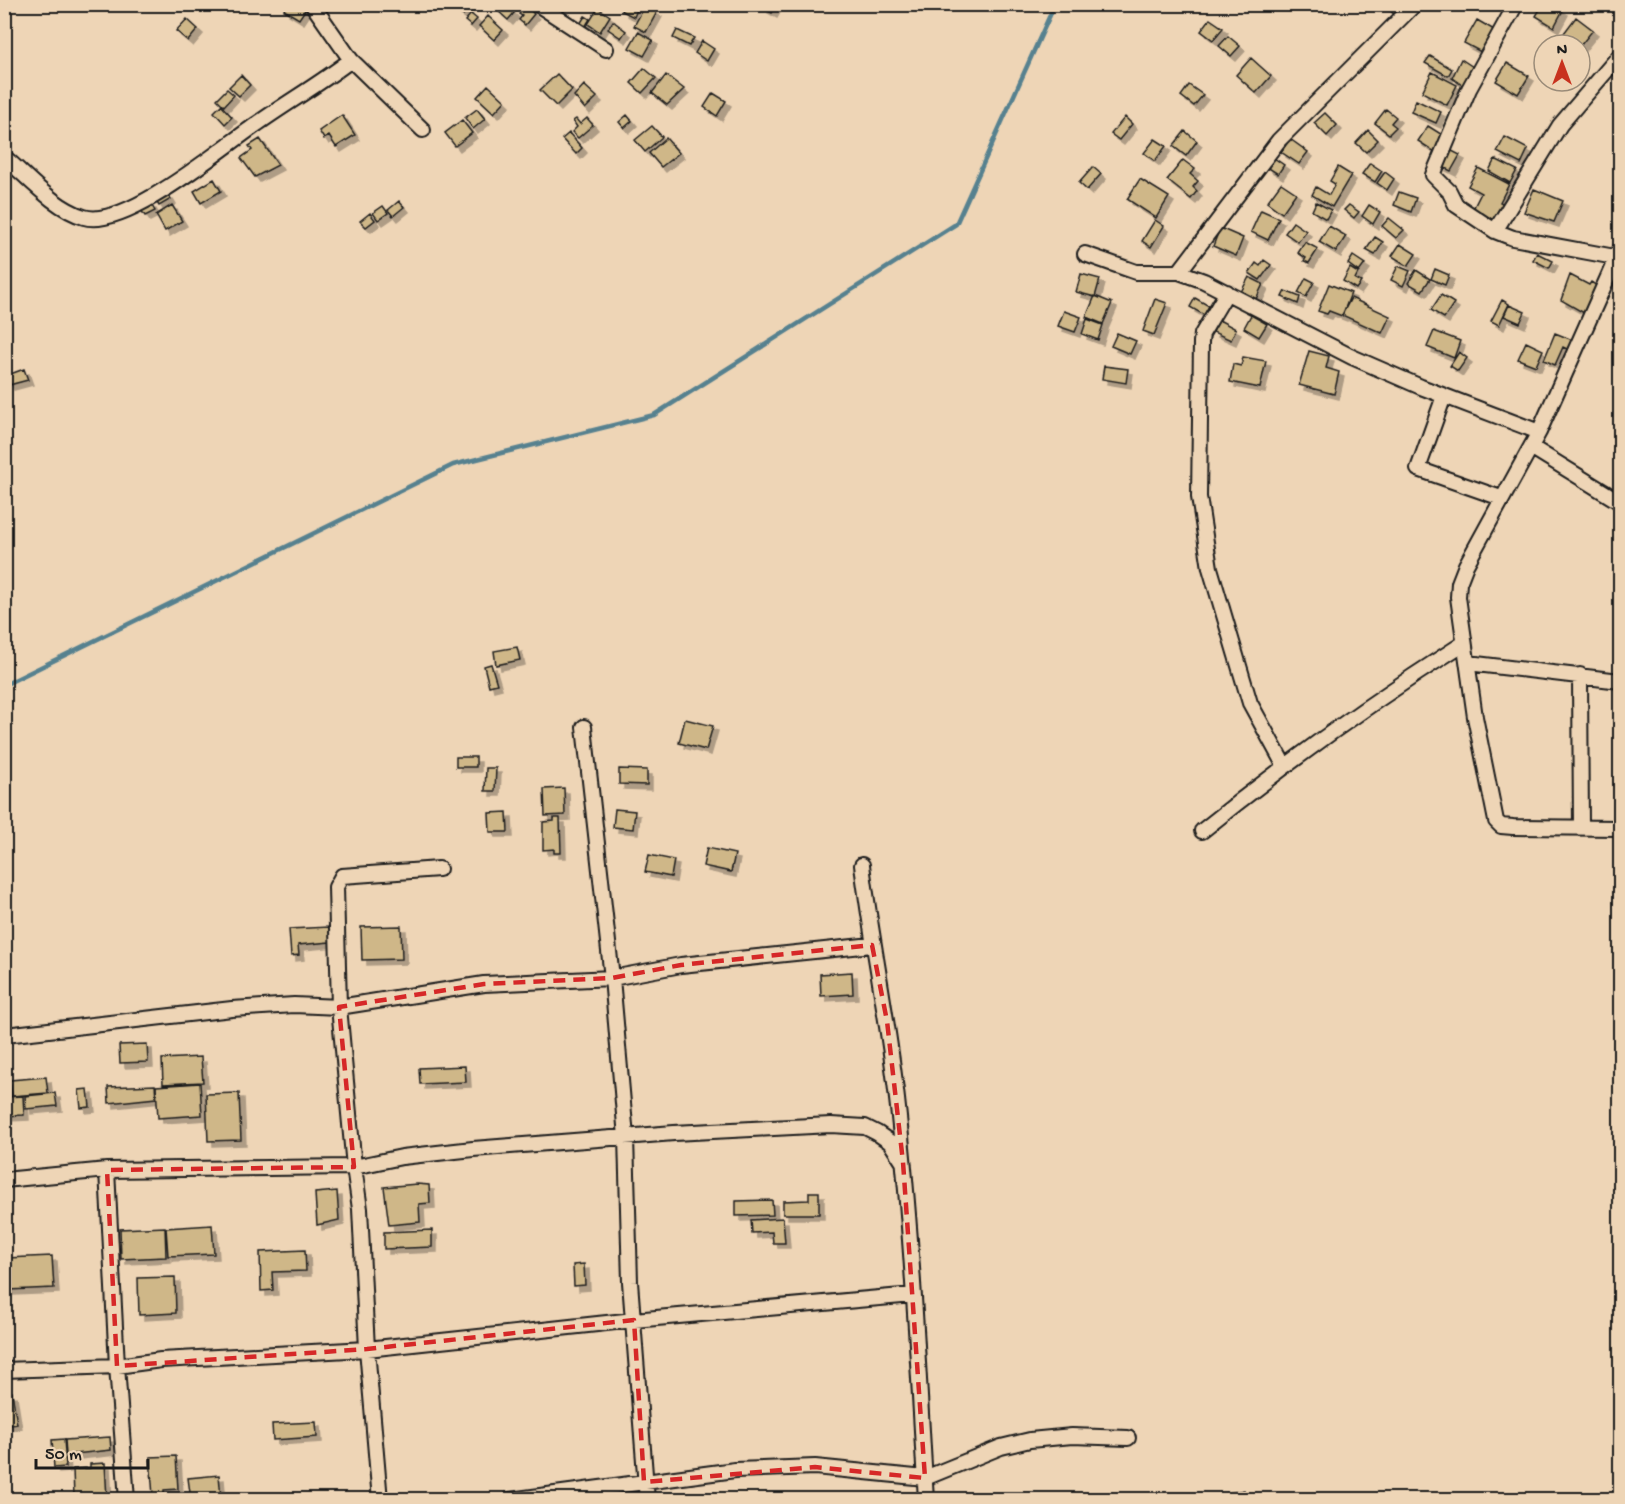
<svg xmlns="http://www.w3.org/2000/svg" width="1625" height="1504" viewBox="0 0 1625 1504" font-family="'Gochi Hand',sans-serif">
<defs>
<filter id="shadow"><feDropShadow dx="5" dy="5" stdDeviation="0" flood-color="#0004"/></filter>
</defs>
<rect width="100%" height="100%" fill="#eed5b6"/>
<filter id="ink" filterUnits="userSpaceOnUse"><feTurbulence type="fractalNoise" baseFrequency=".0167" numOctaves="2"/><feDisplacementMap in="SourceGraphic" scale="12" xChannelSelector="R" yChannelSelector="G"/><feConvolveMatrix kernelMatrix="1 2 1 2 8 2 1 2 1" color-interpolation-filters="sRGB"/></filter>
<g filter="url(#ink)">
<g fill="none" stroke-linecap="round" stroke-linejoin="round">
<path stroke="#56818f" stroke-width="4.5" d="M4 685 453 465 654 415 956 224 1055 4"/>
</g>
<path fill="#cfb788" stroke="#1c1c1c" stroke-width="1.5" filter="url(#shadow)" d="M287 4H309L299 19 284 10Z
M448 4H468L470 6 463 15Z
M505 4 514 13 508 20 498 11Z
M625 4 639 5 634 17 622 11Z
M765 4H774L776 6 772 13 763 8Z
M1383 4H1404L1394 14Z
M1543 4H1553L1563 10 1554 27 1536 16Z
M526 6 534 14 525 25 519 20 522 16 519 14Z
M645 6 657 12 646 32 634 26Z
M598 8 610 16 600 32 588 24Z
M471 14 477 19 471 26 465 21Z
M488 16 503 30 494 40 479 26Z
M585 16 590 19 585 27 580 24Z
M1576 17 1593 30 1580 46 1555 45Z
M187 19 198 29 188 41 176 31Z
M1210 19 1223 28 1213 40 1201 31Z
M1477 20 1496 31 1483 53 1464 43Z
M613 21 626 31 621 38 608 29Z
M677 30 694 38 689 46 673 38Z
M638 32 653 40 644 56 629 48Z
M1228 36 1240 46 1231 56 1219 46Z
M702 41 714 49 707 61 695 53Z
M1430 56 1452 69 1448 76 1425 63Z
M1251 58 1271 76 1256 93 1236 75Z
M1461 59 1476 69 1465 87 1452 78Z
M1507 63 1529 76 1518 94 1496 81Z
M644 68 656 78 642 93 631 83Z
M1432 72 1457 85 1447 105 1422 92Z
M557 74 572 90 556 106 540 90Z
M241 75 250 85 239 96 229 87Z
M666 75 684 89 667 105 652 93Z
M488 85 505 101 494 113 477 97Z
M584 85 597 97 585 109 574 96Z
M1189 85 1203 95 1194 106 1181 96Z
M227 89 234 95 224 106 217 99Z
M713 93 726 101 717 116 704 107Z
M1416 100 1441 112 1436 123 1411 112Z
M221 105 232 117 225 124 214 112Z
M477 109 485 119 473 129 465 118Z
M1386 109 1396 117 1391 123 1396 127 1389 134 1375 123Z
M1325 113 1337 125 1327 136 1314 123Z
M342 115 355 135 336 147 329 136 324 139 319 131Z
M627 115 632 121 624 128 619 122Z
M1125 117 1132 124 1119 140 1111 134Z
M587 118 593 125 578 138 572 132 577 127 573 121 576 119 580 124Z
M462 120 472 133 455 146 445 133Z
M652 126 662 137 645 152 635 140Z
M1428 126 1444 136 1435 152 1418 141Z
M1368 130 1378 140 1366 152 1356 143Z
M1185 131 1197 141 1186 156 1173 146Z
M569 133 582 148 576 154 562 139Z
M1505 137 1528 149 1521 164 1497 152Z
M666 138 679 153 661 167 649 153Z
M260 139 278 165 255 177 241 158 252 150 249 146Z
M1155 139 1166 146 1155 161 1144 153Z
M1290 139 1308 152 1299 164 1281 152Z
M1450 150 1460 155 1451 171 1441 166Z
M1274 158 1284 165 1278 174 1267 167Z
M1495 159 1517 170 1510 183 1489 171Z
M1183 160 1195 169 1190 174 1198 181 1193 187 1197 191 1191 199 1167 180Z
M1370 163 1382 171 1375 182 1362 174Z
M1093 167 1101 174 1087 190 1079 183Z
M1338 167 1351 175 1332 207 1312 195 1316 187 1329 195 1335 184 1330 181Z
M1478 168 1509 184 1500 202 1506 205 1496 223 1472 211 1481 193 1468 186Z
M1385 172 1394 179 1387 190 1377 183Z
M214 179 221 191 201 203 194 191Z
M1140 179 1169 197 1156 218 1127 199Z
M1281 183 1296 193 1282 213 1267 202Z
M1534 189 1563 201 1554 222 1524 212Z
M1399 192 1416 198 1411 212 1394 205Z
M168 194 171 199 159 206 156 201Z
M399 201 404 207 393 216 388 210Z
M1316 202 1331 210 1326 219 1312 211Z
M151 204 155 211 145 216 141 210Z
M172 205 182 221 165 231 156 215Z
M1349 205 1359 212 1354 218 1344 210Z
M1369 205 1380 212 1373 224 1362 216Z
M383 206 388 213 378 220 373 213Z
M1261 210 1279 218 1268 240 1251 232Z
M370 213 375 220 366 227 360 221Z
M1389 218 1404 230 1396 238 1382 226Z
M1155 220 1164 226 1151 247 1142 241Z
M1293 222 1306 231 1298 242 1285 233Z
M1329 226 1346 236 1336 252 1319 242Z
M1220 228 1243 238 1236 256 1213 246Z
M1375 237 1383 242 1375 255 1366 250Z
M1305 242 1318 249 1309 263 1304 261 1306 258 1298 253Z
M1400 244 1416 254 1408 266 1392 256Z
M1537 253 1553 261 1549 268 1533 260Z
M1353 256 1365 264 1359 272 1348 264Z
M1264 260 1271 265 1260 280 1249 273 1256 263 1260 266Z
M1398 266 1410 271 1403 286 1391 280Z
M1350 268 1358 273 1355 279 1361 282 1356 289 1343 281Z
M1435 269 1449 275 1445 285 1431 279Z
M1416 270 1430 279 1422 291 1408 283Z
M1081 274 1100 279 1095 297 1076 292Z
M1570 275 1589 285 1591 282 1599 287 1584 313 1561 300Z
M1249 277 1263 284 1256 299 1241 292Z
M1306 278 1314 282 1306 297 1298 293Z
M1329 284 1351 293 1342 316 1329 311 1327 314 1318 311Z
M1285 291 1300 297 1298 304 1282 297Z
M1441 295 1454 303 1444 318 1431 310Z
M1095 296 1112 303 1103 324 1086 317Z
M1195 298 1209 306 1204 315 1190 307Z
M1351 298 1390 316 1382 333 1342 315Z
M1155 299 1167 303 1154 335 1143 331Z
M1502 300 1509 304 1499 325 1491 321Z
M1509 305 1525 312 1520 323 1504 316Z
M1064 311 1081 317 1075 332 1058 326Z
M1251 315 1267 324 1259 337 1244 328Z
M1087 319 1103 325 1098 340 1082 334Z
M1219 320 1236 329 1231 340 1213 332Z
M1434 331 1460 341 1454 358 1427 347Z
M1117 333 1136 341 1130 354 1111 346Z
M1555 333 1575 341 1571 351 1563 347 1555 365 1544 360Z
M1526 342 1543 350 1536 366 1518 359Z
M1309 351 1329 356 1326 368 1339 372 1334 394 1299 385Z
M1459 352 1467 358 1458 371 1450 366Z
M1243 357 1266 361 1260 388 1230 382 1233 364 1241 366Z
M1104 366 1128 369 1126 383 1102 379Z
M24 369 28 380 9 385 5 376Z
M517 647 520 660 496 665 494 651Z
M491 664 497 684 489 686 484 666Z
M685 719 713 726 706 750 679 743Z
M456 757H476V767H456Z
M486 768H496L495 791H485Z
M619 769 647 770V785L619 784Z
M564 788 565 815 545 816 544 789Z
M615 809 635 811 633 829 613 827Z
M507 812 508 832H490L489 813Z
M554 818H560L561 853H554V849L543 850V822L554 821Z
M707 848 735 854 731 872 703 866Z
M649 855 674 860 671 877 645 872Z
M401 926 402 959 362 960 361 927Z
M329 927 330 942 298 945 299 955 291 956 289 929Z
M852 972 853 994 821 996 820 974Z
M147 1044 148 1062 120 1063 119 1045Z
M201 1057 203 1082 163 1084 162 1059Z
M465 1066 466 1082 420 1084 419 1068Z
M46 1077 48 1093 12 1096 10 1080Z
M200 1083 202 1115 158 1118 156 1086Z
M155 1085 156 1098 109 1103 108 1087Z
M88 1089 90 1107 81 1108 79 1090Z
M55 1093 57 1106 26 1109 25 1096Z
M239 1093 241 1140 208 1141 206 1094Z
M23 1096 24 1115 4 1116V1097Z
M417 1184 429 1185 430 1203 419 1204 420 1222 389 1225 384 1187Z
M337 1191 339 1220 317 1225 315 1193Z
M809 1192H819V1214H783V1201L809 1200Z
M772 1200 773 1215 736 1216V1201Z
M783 1218 785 1243H773L772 1232 752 1233 751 1220Z
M212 1225 214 1254 168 1256 166 1228Z
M165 1227 166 1257 121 1259 120 1229Z
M432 1230V1247L384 1249V1232Z
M305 1250 306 1271 272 1272 273 1290 261 1291 260 1252Z
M52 1256 54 1288 8 1290 6 1258Z
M584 1264 585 1285 574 1286 573 1265Z
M175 1277 176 1313 139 1315 138 1278Z
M12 1392 17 1424 4 1426V1393Z
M316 1422 317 1437 273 1440 272 1424Z
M110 1437 111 1450 66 1455 65 1440Z
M64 1439 66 1467 54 1468 52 1440Z
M176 1456 178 1489 164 1490V1495L153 1496 150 1457Z
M105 1463 107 1499 74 1497 73 1469 90 1468V1464Z
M219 1475 221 1498 191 1500 188 1478Z
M1244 1490 1246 1500H1207L1206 1497Z"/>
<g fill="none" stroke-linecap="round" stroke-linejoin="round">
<defs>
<path id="minor" d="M312 4 351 60 423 130
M537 4 606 49
M1516 4 1469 89 1433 175 1449 191 1456 205 1495 231 1513 238 1620 258
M4 157C28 177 54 208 84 217 125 230 223 147 257 124 288 102 321 83 351 60
M1495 231 1560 125 1620 55
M1620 250 1539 432 1466 565 1459 583 1458 597 1475 717 1496 821 1501 826 1513 827 1620 828
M1085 254 1136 272H1179L1204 281 1352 357 1421 387 1539 432
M1179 272 1279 140 1415 4
M1227 292 1202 334 1201 342 1199 497 1210 568 1250 703 1284 765
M1444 396 1418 469 1501 498
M1531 447 1620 502
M1468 663 1620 681
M1580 675 1581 827
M584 727 612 978 626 1137 630 1282 647 1500
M1202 831C1286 763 1373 701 1464 643
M862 865C872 943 888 1020 897 1099 912 1232 918 1366 926 1500
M5 1035 232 1009 294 1005 339 1007 484 984 612 978 681 965 872 945
M107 1170 117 1366 127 1500
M4 1180 107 1170 354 1167 402 1157 473 1149 674 1133 831 1125 865 1127 877 1133 890 1142 903 1162
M4 1370 117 1366 161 1360 367 1349 634 1320 913 1295
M380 1500 367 1349 360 1209 354 1167 339 1007 336 887 342 876 439 869
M510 1500 735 1470 815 1467 925 1478 1001 1447 1030 1440 1072 1436 1128 1438"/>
</defs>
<use href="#minor" stroke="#1c1c1c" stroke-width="18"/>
<use href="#minor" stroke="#eed5b6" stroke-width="14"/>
</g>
</g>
<path fill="none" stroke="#d62828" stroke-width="4.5" stroke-dasharray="12 8" stroke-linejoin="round" d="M872 945 887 1021 903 1162 925 1478 815 1467 644 1482 634 1320 367 1349 117 1366 107 1170 354 1167 339 1007 484 984 612 978 681 965Z"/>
<rect width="1625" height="1504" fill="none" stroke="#eed5b6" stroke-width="24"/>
<rect x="12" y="12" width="1601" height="1480" fill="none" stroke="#1c1c1c" stroke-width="2" filter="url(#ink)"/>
<g transform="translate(1562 63)"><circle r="28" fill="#eed5b6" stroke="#9a8b78" stroke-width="1.5"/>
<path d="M0-4.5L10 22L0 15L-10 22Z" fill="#c8321e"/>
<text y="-9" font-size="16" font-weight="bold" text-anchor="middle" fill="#1c1c1c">N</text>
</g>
<path d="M36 1459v9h112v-9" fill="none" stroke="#1c1c1c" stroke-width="3"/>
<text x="45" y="1459" font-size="18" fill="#1c1c1c" stroke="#eed5b6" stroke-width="4.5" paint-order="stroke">50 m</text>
</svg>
